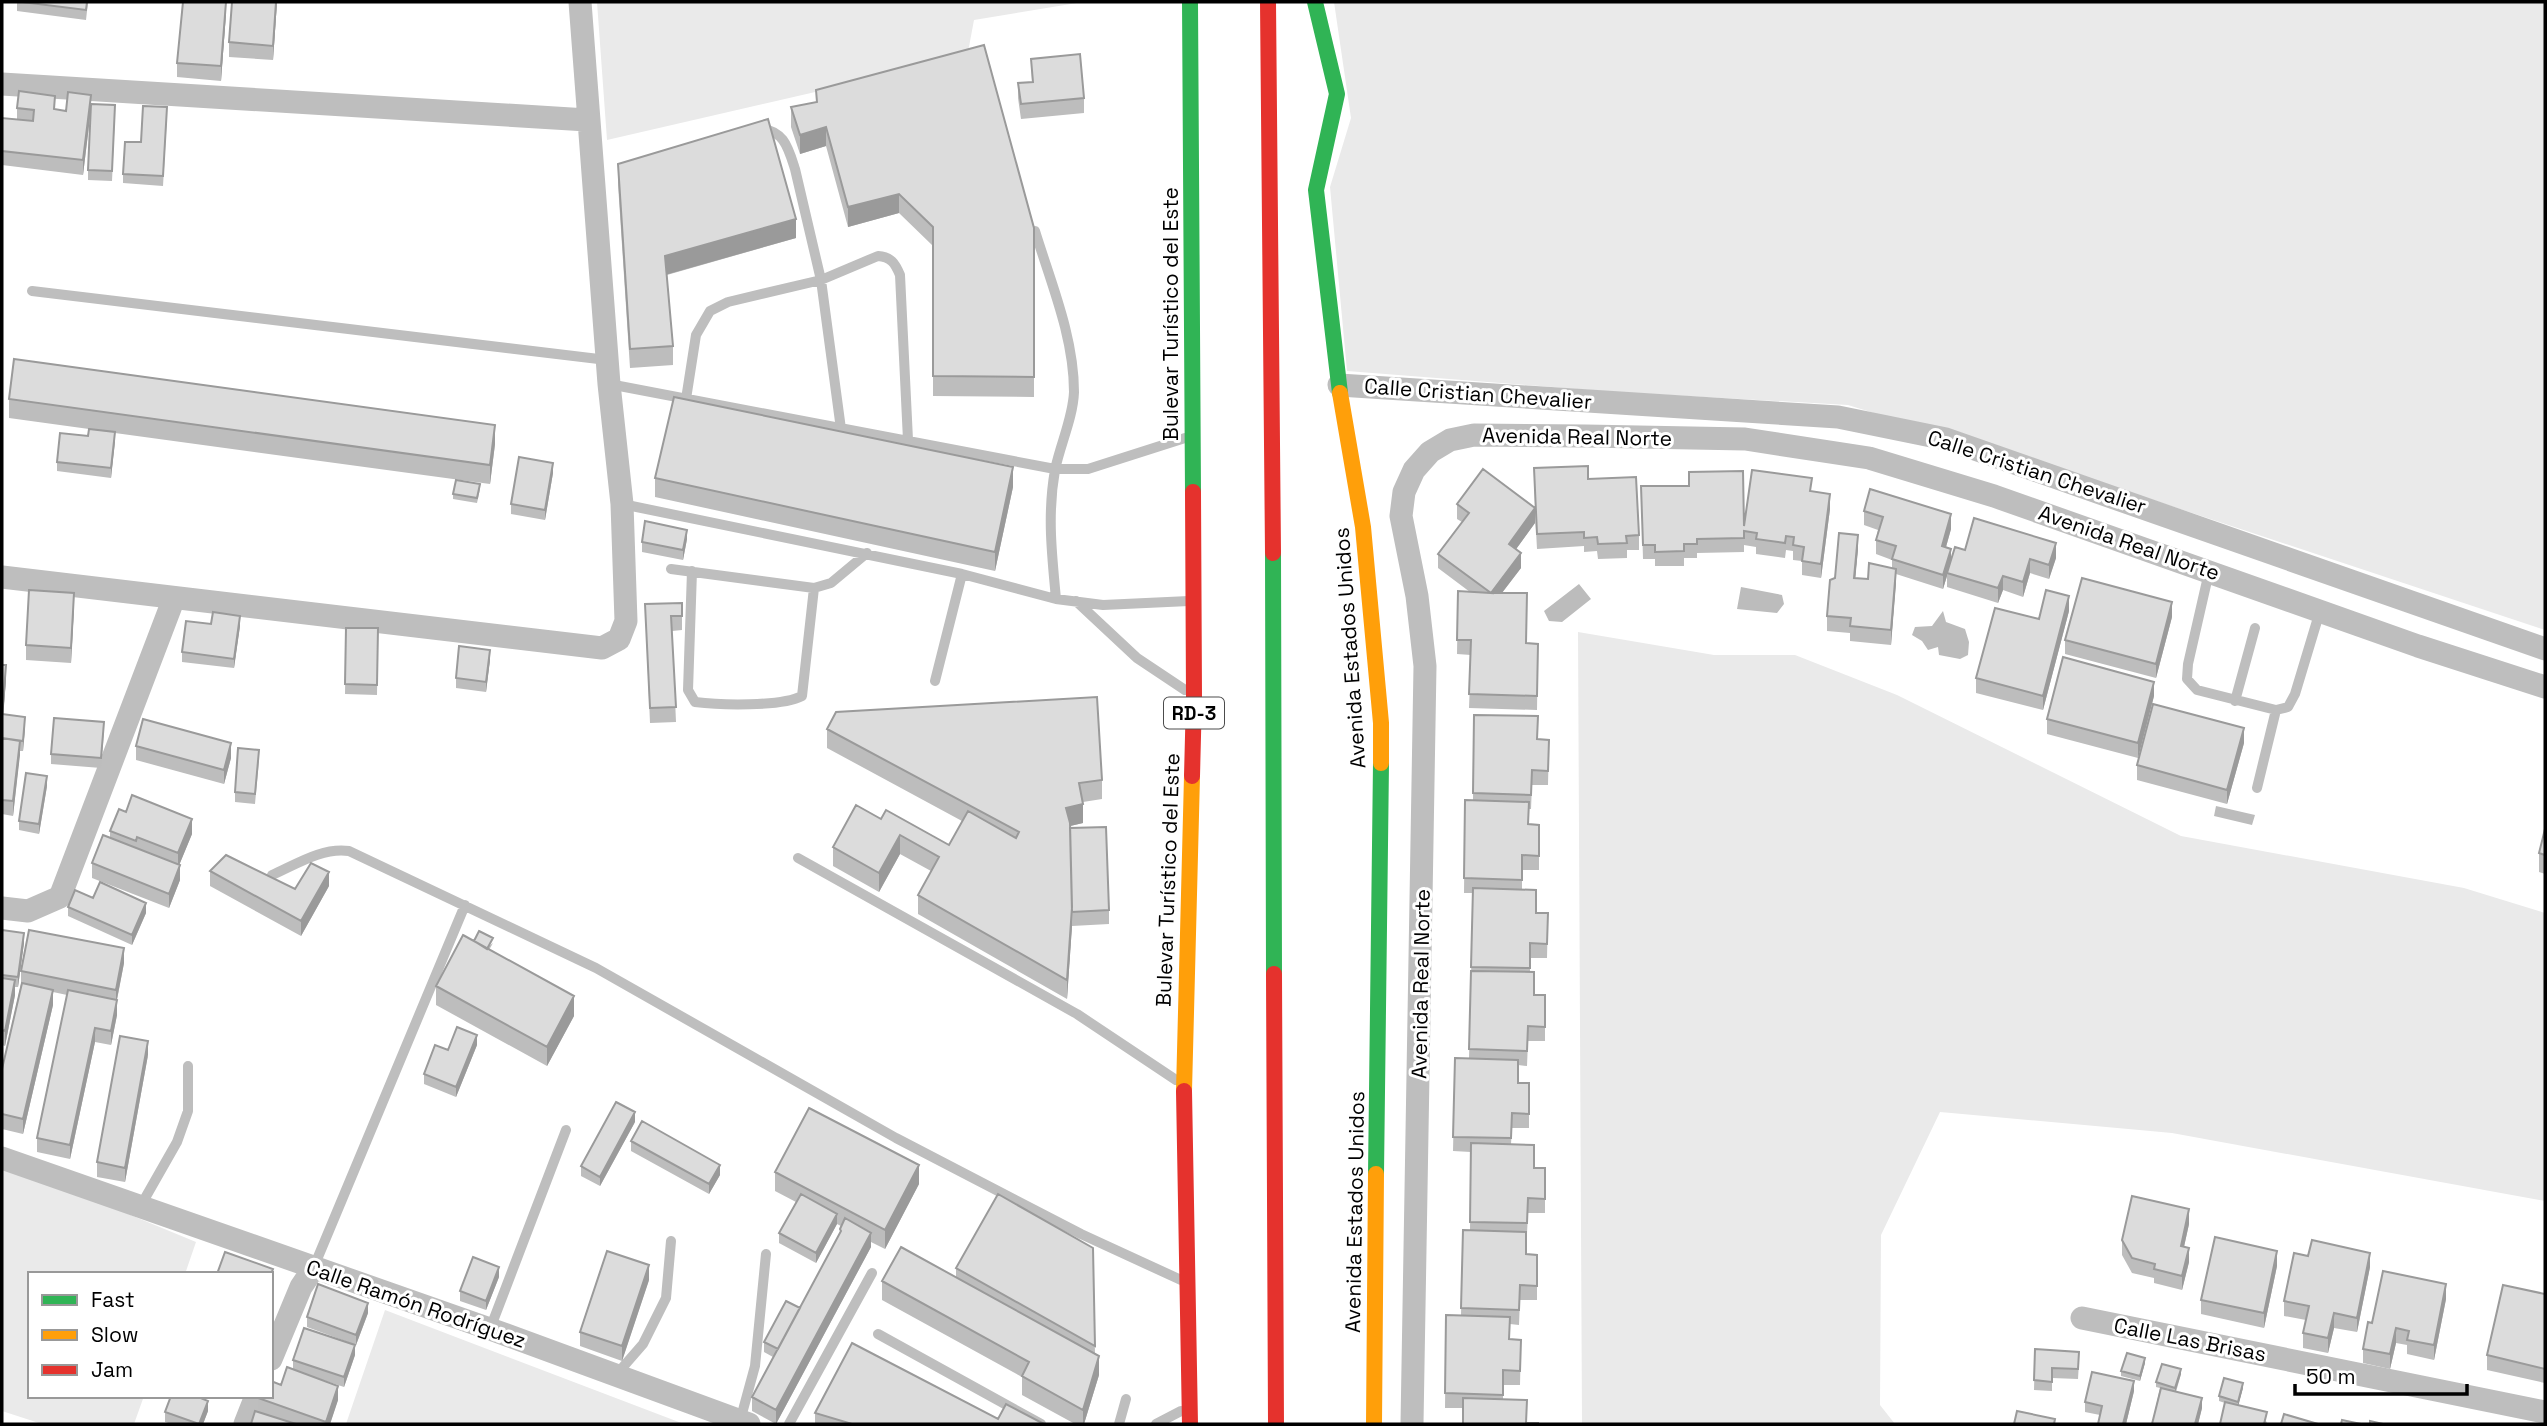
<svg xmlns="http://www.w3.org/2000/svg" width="2547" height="1426" viewBox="0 0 2547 1426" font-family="'Space Grotesk',sans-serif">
<rect width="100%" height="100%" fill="#fff"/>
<path fill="#eaeaea" d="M597 2H1083L974 20 968 52 850 84 607 140Z
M1334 2H2545V630L2141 496 1848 405 1616 392 1347 371 1330 187 1351 118Z
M1578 632 1714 655H1795L1897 695 2181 836 2464 888 2545 913V1201L2172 1133 1940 1112 1881 1235 1880 1405 1895 1424H1582Z
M2 1162 196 1242 185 1274H30V1396H144L134 1424H42L2 1411Z
M385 1310 684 1424H346Z"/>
<path fill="#bcbcbc" d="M1579 584 1591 599 1562 622 1549 621 1544 611Z
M1741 587 1782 595 1784 604 1777 613 1737 609Z
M1943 611 1946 622 1965 629 1969 642 1968 655 1960 659 1939 655 1938 647 1928 650 1922 641 1912 635 1915 627 1932 626Z
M2216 806 2255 815 2252 825 2214 816Z"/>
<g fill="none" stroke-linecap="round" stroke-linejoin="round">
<path stroke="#bebebe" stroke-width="10" d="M1035 231C1051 283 1074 337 1074 392 1073 418 1060 445 1055 470 1047 515 1052 555 1056 599
M32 291 607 360
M609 384 1055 469H1088L1185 438
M686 399 696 335 710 311 728 302 821 280 795 169C788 147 784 130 758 128
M841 429 821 280 878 256C891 257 895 263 900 275L908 440
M622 504 962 574 1056 599 1103 605 1189 601
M671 569 814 588 831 583 867 553
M692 571 688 690 695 702C719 705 781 707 802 696L814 588
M2209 572 2188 664 2187 679 2197 690 2276 710 2288 707 2295 694 2320 611
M1076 601 1137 658 1185 690
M935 681 962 574
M2235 701 2255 628
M2257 788 2276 710
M798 858 1077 1014 1176 1080
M272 875C295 865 322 847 349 851L596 968 896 1138 1081 1234 1181 1280
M140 1207 177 1142 188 1111V1066
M313 1269 465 905
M490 1329 566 1130
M878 1334 1041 1424
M616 1375 643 1344 666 1298 671 1241
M740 1421 755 1366 766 1254
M789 1424 872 1273
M1119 1424 1126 1399
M1156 1424 1181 1411"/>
<path stroke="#bebebe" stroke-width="23" d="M2 84 587 120
M1339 385 1838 417 1946 439 2545 649
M2 577 602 648 619 639 626 621 622 504 609 384 580 2
M2 908 28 911 60 897 174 598
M2 1158 490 1329 749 1424
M2082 1318 2545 1412
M271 1359 301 1287 313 1269
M245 1424 256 1396
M1412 1424 1425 666 1417 596 1401 516 1404 492 1414 470 1430 452 1450 440 1474 435 1586 436 1745 439 1869 458 1994 496 2418 646 2545 687"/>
<path stroke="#30b455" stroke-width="16" d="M1190 2 1193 492
M1315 2 1337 94 1316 190 1340 393
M1273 553 1274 974
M1376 1174 1381 763"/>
<path stroke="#ff9f0a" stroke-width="16" d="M1340 393 1363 527 1381 723V763
M1184 1091 1192 776
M1374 1424 1376 1174"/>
<path stroke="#e5322d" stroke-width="16" d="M1268 2 1273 553
M1192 776 1194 697 1193 492
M1274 974 1276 1424
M1184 1091 1190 1424"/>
</g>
<path fill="#bdbdbd" d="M17 2H88L86 20 17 11Z
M277 2 273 60 229 57V42Z
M226 13 221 81 177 77V63Z
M1031 59 1084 98V113L1021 119 1018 98V83L1032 82Z
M816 90 1034 228V397L933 396V246L899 213 848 227 826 146 800 154 791 127V107L816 102Z
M17 108 66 111 91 109 83 175 2 165V118L17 119Z
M115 115 112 181 88 180V170Z
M167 117 163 186 123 183V174L141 142Z
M618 164 796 238 667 275 673 346V365L630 368 618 184Z
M9 399 495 444 490 484 115 433 111 478 57 471V462L88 436 89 429 9 418Z
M1534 468 1588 479 1639 535V550H1627V558L1598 559 1597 551 1584 552V546L1537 549 1535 512V523L1516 549 1521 568 1502 593 1526 643 1538 644 1537 710 1469 708 1471 655 1457 654 1458 591 1470 592 1438 568V554L1462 522 1457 519V504L1535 508Z
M553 473 545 520 511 514V504Z
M655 478 1013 487 995 571 655 497Z
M1641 486 1744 526 1812 492 1830 509 1821 578 1802 575V561L1793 560V551L1786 550 1785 558 1756 554V547L1744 545V552L1697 553V558H1684V566H1655V559H1643Z
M480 489 477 503 453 499V494Z
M1864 511 1951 529 1946 547 1951 559 1965 550 2056 558 2049 579 2030 573 2023 597 2003 590 1998 603 1947 587V576L1943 589 1896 574 1891 645 1850 641V633L1827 631V616L1835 578 1858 549 1855 578 1868 579 1892 568V560L1876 554V540L1878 530 1864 525Z
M687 539 683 560 642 552V542Z
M645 604 682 616V630L672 631 676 722 650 723Z
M74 607 71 663 26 660V645Z
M2069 611 2043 710 1976 693V678L2039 619Z
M2172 617 2156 678 2065 654V640Z
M211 624 240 626 234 668 182 662V652Z
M346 628H378L377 695 345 694Z
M490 660 486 692 456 688V678Z
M2 665 6 680 3 714 25 727 23 751H20L13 816 2 814Z
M2154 696 2138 758 2047 734V719Z
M1474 715 1538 739 1549 740 1548 785H1532L1531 809H1529L1528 824 1539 825V870H1522V890L1536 913H1548L1547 958H1530V972L1534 995H1545V1041H1528L1527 1066 1518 1065V1083H1529V1128H1512L1511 1144 1534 1168H1545V1213H1528L1526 1254 1537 1255V1300H1520L1519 1325 1510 1324V1339L1521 1340 1520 1385H1503V1400L1463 1424V1408H1445L1446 1315H1461L1463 1230H1470L1471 1152 1453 1151 1455 1058 1469 1059 1473 893H1464L1465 800H1473Z
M827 729 1102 780V799L1083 802V823L1070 826 1109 910V924L1072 926 1067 999 918 914V895L931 871 900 854 879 892 833 866V847L881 819 949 845 962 821 827 748Z
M104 732 101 768 51 764V754Z
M2244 743 2227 804 2137 780V765Z
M136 746 231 758 224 784 136 760Z
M259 760 255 804 235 802V792Z
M47 786 39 834 19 830V821Z
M2545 829V874L2539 872V853Z
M110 831 192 834 179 865 180 880 169 908 92 878V863L110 838Z
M210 871 295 889 329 886 301 936 210 886Z
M93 898 146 913 132 945 68 916V907Z
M2 930 24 943 18 987H15V995L5 1046 2 1045Z
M493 943 489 950 574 1016 547 1066 436 1005V986Z
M124 963 117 1000V1015L111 1045 95 1042 70 1159 37 1152V1138L67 995 53 992V1005L23 1134 2 1129V1069L21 984V971Z
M477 1045 456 1097 424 1084V1074L448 1050Z
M148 1055 125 1182 97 1177V1162Z
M635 1122 600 1186 581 1176V1166Z
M631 1141 720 1175 709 1194 631 1151Z
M775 1172 919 1184 885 1249 871 1242V1247L776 1424 752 1411V1397L773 1357 764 1352V1342L800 1308 840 1234V1229L841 1226 837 1224 816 1263 779 1243V1233L796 1202 775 1191Z
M2189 1224 2184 1247 2189 1262 2182 1290 2154 1283V1278L2132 1273 2122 1255V1240Z
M1093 1248 1095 1354 1099 1375 1084 1424H1075L1022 1395V1377L882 1300V1281L956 1278V1268Z
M2277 1266 2264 1328 2201 1314V1300Z
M2370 1267 2357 1332 2334 1328 2328 1353 2303 1348V1333L2306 1320 2284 1316V1301Z
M499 1277 486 1310 460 1301V1291Z
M649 1280 622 1361 580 1346V1332Z
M2545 1294V1383L2487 1370V1355Z
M2446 1299 2434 1360 2407 1354V1345L2396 1343 2390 1369 2363 1363V1349L2372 1323Z
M368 1313 356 1345 307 1327V1317Z
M2035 1349 2079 1362 2078 1379 2052 1378V1391L2034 1390Z
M355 1355 344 1387 323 1380 338 1400 330 1424H251L258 1412V1398L281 1385 293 1370V1360Z
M2145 1363 2140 1381 2121 1376V1371Z
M2181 1374 2176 1392 2202 1408 2198 1424H2152L2160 1388 2156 1387V1382Z
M2243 1388 2238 1405 2267 1422 2266 1424H2220L2225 1403 2219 1401V1396Z
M2134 1391 2126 1424H2098L2100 1415 2085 1412V1402Z
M208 1411 203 1424H172L165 1422V1412Z
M815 1413 998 1419 1044 1424H815Z"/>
<path fill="#9a9a9a" d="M226 2V13L221 81V66Z
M276 2H277L273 60V46Z
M91 95V109L83 175V160Z
M826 127V146L800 154V135Z
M899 194V213L848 227V207Z
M796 219V238L665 275V256Z
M495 425V444L490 484V465Z
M115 432V442L111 478V468Z
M553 463V473L545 520V510Z
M1013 467V487L995 571V552Z
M1830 494V509L1821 578V564Z
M1535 508V523L1509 559V544Z
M1951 514V529L1942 561V546Z
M687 530V539L683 560V550Z
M1858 535V549L1854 593V578Z
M2056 543V558L2049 579V565Z
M1951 549V563L1947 573V576L1943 589V575Z
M1521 553V568L1491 607V593Z
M2030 559V573L2023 597V582Z
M1896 569V584L1891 645V630Z
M2003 576V590L1998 603V588Z
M74 593V607L71 663V648Z
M2069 596V611L2043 710V696Z
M2172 602V617L2156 678V664Z
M240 616V626L234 668V659Z
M490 650V660L486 692V682Z
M6 665V680L3 719V704Z
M2154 682V696L2138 758V743Z
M25 717V727L23 751V741Z
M2244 728V743L2227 804V790Z
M20 741V755L13 816V801Z
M231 743V758L224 784V770Z
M47 776V786L39 834V824Z
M1083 804V823L1066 827V808Z
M192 819V834L178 868V853Z
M900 835V854L879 892V873Z
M180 865V880L169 908V894Z
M329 872V886L301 936V921Z
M146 903V913L132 945V935Z
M1072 907V926L1067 999V980Z
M24 933V943L18 987V977Z
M124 948V963L116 1004V990Z
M15 980V995L5 1046V1031Z
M53 990V1005L23 1134V1119Z
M574 996V1016L547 1066V1047Z
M117 1000V1015L111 1045V1031Z
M95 1028V1042L70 1159V1145Z
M477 1035V1045L456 1097V1087Z
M148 1041V1055L125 1182V1168Z
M635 1112V1122L600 1186V1177Z
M720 1165V1175L709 1194V1184Z
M919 1165V1184L885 1249V1230Z
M2189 1209V1224L2181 1260V1246Z
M837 1214V1224L816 1263V1253Z
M871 1233V1247L776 1424V1410Z
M2189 1248V1262L2182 1290V1276Z
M2277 1251V1266L2264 1328V1313Z
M2370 1253V1267L2357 1332V1318Z
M649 1265V1280L622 1361V1346Z
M499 1267V1277L486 1310V1301Z
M2446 1284V1299L2434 1360V1345Z
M368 1303V1313L356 1345V1335Z
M2334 1313V1328L2328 1353V1338Z
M2396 1328V1343L2390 1369V1354Z
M355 1345V1355L344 1387V1377Z
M1099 1356V1375L1084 1424H1083V1410Z
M2145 1358V1363L2140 1381V1376Z
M2181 1369V1374L2175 1393V1388Z
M2134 1381V1391L2126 1424H2123Z
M2243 1383V1388L2238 1407V1402Z
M338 1386V1400L330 1424H326Z
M2202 1398V1408L2198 1424H2195Z
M208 1401V1411L203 1424H199Z"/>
<path fill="#dcdcdc" stroke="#9a9a9a" stroke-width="2" d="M22 2H87L86 10Z
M183 2H226L221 66 177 63Z
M232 2H276L273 46 229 42Z
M984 45 1034 228V377L933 376V227L899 194 848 207 826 127 800 135 791 107 817 102 816 90Z
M1080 54 1084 98 1021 104 1018 83 1033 82 1031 59Z
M19 91 55 96 54 109 66 111 68 92 91 95 83 160 2 151V118L33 121 34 110 17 108Z
M91 104 115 105 112 171 88 170Z
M143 106 167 107 163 176 123 174 125 142H141Z
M768 119 796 219 665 256 673 346 630 349 618 164Z
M14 359 495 425 490 465 9 399Z
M674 397 1013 467 995 552 655 478Z
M89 429 115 432 111 468 57 462 60 433 88 436Z
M519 457 553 463 545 510 511 504Z
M1588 466V479L1636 477 1639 535 1626 536 1627 543 1598 544 1597 537 1584 538V532L1537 534 1534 468Z
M1483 469 1535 508 1509 544 1521 553 1491 593H1527L1526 643 1538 644 1537 696 1469 694 1471 640H1457L1458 591 1491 593 1438 554 1469 513 1457 504Z
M1752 470 1812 478 1810 491 1830 494 1821 564 1802 561 1804 547 1793 545 1794 537 1786 536 1785 543 1756 539 1757 533 1744 531V538L1697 539V544H1684V551L1655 552V545H1643L1641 486H1689V472L1743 471 1744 526Z
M456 480 480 484 477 498 453 494Z
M1870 489 1951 514 1942 546 1951 549 1943 575 1892 559 1896 546 1876 540 1883 517 1864 511Z
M1974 518 2056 543 2049 565 2030 559 2023 582 2003 576 1998 588 1947 573 1955 547 1965 550Z
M645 521 687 530 683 550 642 542Z
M1839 533 1858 535 1854 578 1868 579 1869 563 1896 569 1891 630 1850 626 1851 618 1827 616 1830 580 1835 578Z
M2082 578 2172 602 2156 664 2065 640Z
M29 590 74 593 71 648 26 645Z
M2046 590 2069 596 2043 696 1976 678 1995 608 2039 619Z
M682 603V616H671L676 707 650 708 645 604Z
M213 612 240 616 234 659 182 652 186 621 211 624Z
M346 628H378L377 685 345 684Z
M459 646 490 650 486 682 456 678Z
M2063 657 2154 682 2138 743 2047 719Z
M2 665H6L3 704H2Z
M1097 697 1102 780 1079 783 1083 804 1066 808 1070 823 1072 907 1067 980 918 895 939 857 900 835 879 873 833 847 856 805 881 819 886 810 949 845 968 811 1016 838 1019 832 827 729 836 712Z
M2153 704 2244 728 2227 790 2137 765Z
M2 714 25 717 23 741 2 738Z
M1474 715 1538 716 1537 739 1549 740 1548 771 1532 770 1531 795 1473 793Z
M54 718 104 722 101 758 51 754Z
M143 719 231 743 224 770 136 746Z
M2 738 20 741 13 801 2 800Z
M238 748 259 750 255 794 235 792Z
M26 773 47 776 39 824 19 821Z
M132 795 192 819 178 853 137 837 136 841 110 831 119 809 126 812Z
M1465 800 1529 802 1528 824 1539 825V856L1522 855V880L1464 878Z
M1106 827 1109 910 1072 912 1070 828Z
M2545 829V855L2539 853Z
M103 835 180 865 169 894 92 863Z
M226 855 295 889 311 863 329 872 301 921 210 871Z
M100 882 146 903 132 935 68 907 75 890 93 898Z
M1473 888 1536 890V913H1548L1547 944 1530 943V968L1471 967Z
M2 930 24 933 18 977 2 975Z
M29 930 124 948 116 990 21 971Z
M479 931 493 938 487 949 474 941Z
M463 935 574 996 547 1047 436 986Z
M1471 971 1534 972V995H1545V1027L1528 1026 1527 1051 1469 1049Z
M2 978 15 980 5 1031 2 1030Z
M22 983 53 990 23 1119 2 1114V1069Z
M68 990 117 1000 111 1031 95 1028 70 1145 37 1138Z
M457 1027 477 1035 456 1087 424 1074 435 1045 448 1050Z
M120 1036 148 1041 125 1168 97 1162Z
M1455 1058 1518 1060V1083H1529V1114L1512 1113 1511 1138 1453 1137Z
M616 1102 635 1112 600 1177 581 1166Z
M809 1108 919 1165 885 1230 775 1172Z
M642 1121 720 1165 709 1184 631 1141Z
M1471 1143 1534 1145V1168H1545V1199L1528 1198 1527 1223 1470 1222Z
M801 1194 837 1214 816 1253 779 1233Z
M998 1194 1093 1248 1095 1346 956 1268Z
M2132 1196 2189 1209 2181 1246 2189 1248 2182 1276 2154 1269 2155 1264 2132 1258 2122 1240Z
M845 1218 871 1233 776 1410 752 1397 841 1231 840 1229Z
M1463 1230 1526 1232V1254L1537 1255V1286L1520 1285 1519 1310 1461 1308Z
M2215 1237 2277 1251 2264 1313 2201 1300Z
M2312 1240 2370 1253 2357 1318 2334 1313 2328 1338 2303 1333 2309 1306 2284 1301 2294 1253 2308 1256Z
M901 1247 1099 1356 1083 1410 1022 1376 1029 1362 882 1281Z
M607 1251 649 1265 622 1346 580 1332Z
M225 1252 273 1269 271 1274H217Z
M473 1257 499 1267 486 1301 460 1291Z
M2383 1271 2446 1284 2434 1345 2407 1340 2409 1331 2396 1328 2390 1354 2363 1349 2368 1322 2372 1323Z
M318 1284 368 1303 356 1335 307 1317Z
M2503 1285 2545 1294V1369L2487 1355Z
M786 1301 800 1308 778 1349 764 1342Z
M1446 1315 1510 1317 1509 1339 1521 1340 1520 1371 1503 1370V1395L1445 1393Z
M304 1328 355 1345 344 1377 293 1360Z
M852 1343 998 1419 1006 1404 1044 1424H852L815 1413Z
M2035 1349 2079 1352 2078 1369 2052 1368V1382L2034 1380Z
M2127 1353 2145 1358 2140 1376 2121 1371Z
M2162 1364 2181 1369 2175 1388 2156 1382Z
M287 1367 338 1386 326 1422 258 1398 259 1396H271V1381L281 1385Z
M2092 1372 2134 1381 2123 1424H2098L2102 1406 2085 1402Z
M2224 1378 2243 1383 2238 1402 2219 1396Z
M2161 1388 2202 1398 2195 1424H2152Z
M171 1396H196L208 1401 199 1424 165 1412Z
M1463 1398 1527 1400 1526 1423H1538V1424H1463Z
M2225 1402 2267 1412 2264 1424H2220Z
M255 1411 296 1424H251Z
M2017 1411 2055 1419 2054 1424H2014Z
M2284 1414 2318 1424H2281Z
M2342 1420 2361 1424H2341Z
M2370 1421 2383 1424H2370Z"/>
<g text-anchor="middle" stroke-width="6" stroke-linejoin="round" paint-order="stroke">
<rect fill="#fff" stroke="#4c4c4c" stroke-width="2" x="1164" y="697.5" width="60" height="31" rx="5"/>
<g font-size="19" font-weight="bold" fill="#000">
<text x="1194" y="720">RD-3</text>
</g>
<g font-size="21" fill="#000" stroke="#fff">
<text transform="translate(1171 314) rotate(-90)" y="7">Bulevar Turístico del Este</text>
<text transform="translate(1478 394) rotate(4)" y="7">Calle Cristian Chevalier</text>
<text transform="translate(1577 437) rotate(1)" y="7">Avenida Real Norte</text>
<text transform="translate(2037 472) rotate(18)" y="7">Calle Cristian Chevalier</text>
<text transform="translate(2129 543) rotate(19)" y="7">Avenida Real Norte</text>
<text transform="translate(1350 648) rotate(-94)" y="7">Avenida Estados Unidos</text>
<text transform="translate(1168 880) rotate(-88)" y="7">Bulevar Turístico del Este</text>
<text transform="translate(1421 984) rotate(-89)" y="7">Avenida Real Norte</text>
<text transform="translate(1355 1212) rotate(-89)" y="7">Avenida Estados Unidos</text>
<text transform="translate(416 1304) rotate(19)" y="7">Calle Ramón Rodríguez</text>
<text transform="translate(2190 1340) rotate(11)" y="7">Calle Las Brisas</text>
</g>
</g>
<rect width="2547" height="1426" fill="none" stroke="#000000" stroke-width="7"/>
<rect x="28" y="1272" width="245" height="126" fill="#ffffff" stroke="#999999" stroke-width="2"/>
<rect x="42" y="1295" width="35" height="10" fill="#30b455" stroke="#999999" stroke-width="2"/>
<text x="91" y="1307" font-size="21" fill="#000000">Fast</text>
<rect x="42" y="1330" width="35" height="10" fill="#ff9f0a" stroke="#999999" stroke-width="2"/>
<text x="91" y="1342" font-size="21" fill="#000000">Slow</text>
<rect x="42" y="1365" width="35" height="10" fill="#e5322d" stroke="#999999" stroke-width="2"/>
<text x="91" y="1377" font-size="21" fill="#000000">Jam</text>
<path d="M2295 1384v10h172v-10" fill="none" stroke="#000000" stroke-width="3.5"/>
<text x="2306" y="1384" font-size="21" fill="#000000" stroke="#ffffff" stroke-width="5" paint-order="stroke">50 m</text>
</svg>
